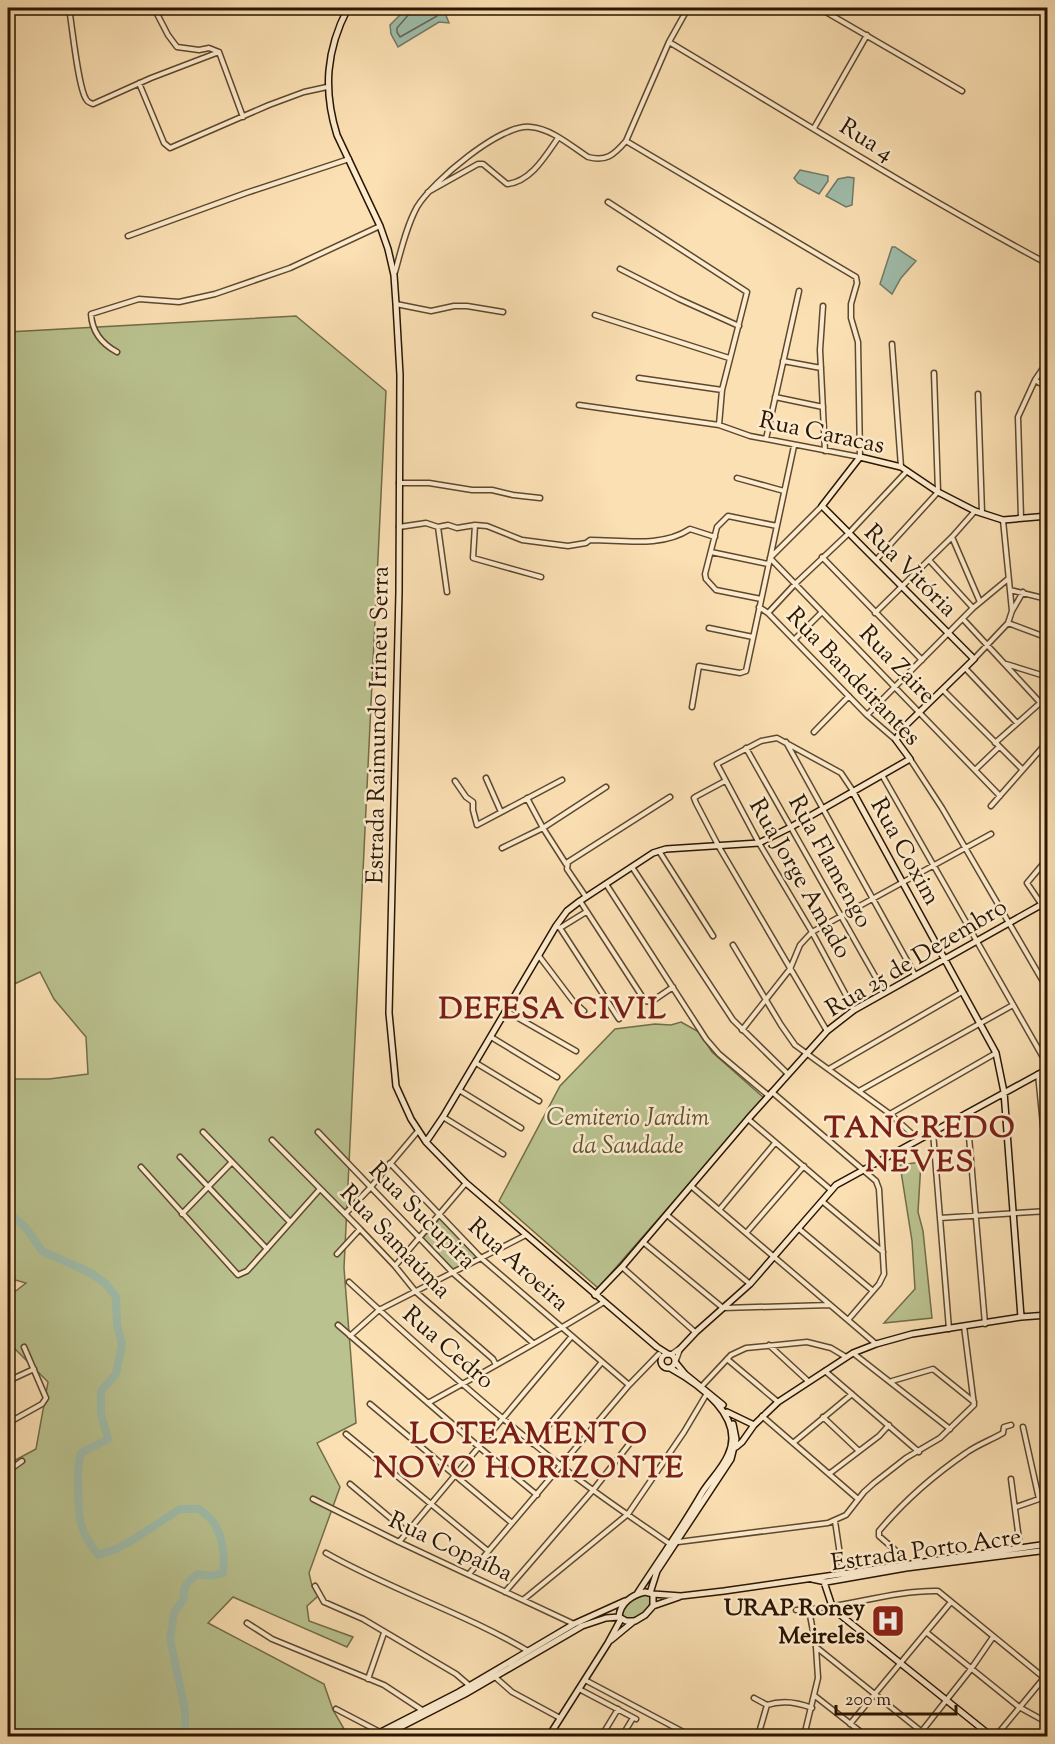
<svg xmlns="http://www.w3.org/2000/svg" width="1055" height="1744" viewBox="0 0 1055 1744" font-family="'Sorts Mill Goudy',serif">
<rect width="100%" height="100%" fill="#fbe0b3"/>
<filter id="stains"><feTurbulence type="fractalNoise" baseFrequency=".00333" numOctaves="4"/><feColorMatrix values="0 0 0 0 .2 0 0 0 0 .09 0 0 0 0 .02 0 0 0 .5 -.17"/></filter>
<radialGradient id="worn" r=".72"><stop offset=".6" stop-color="#630" stop-opacity="0"/><stop offset="1" stop-color="#630" stop-opacity=".3"/></radialGradient>
<path fill="#bac390" stroke="#726c48" stroke-width="1.5" d="M296 316 386 391 344 1268 356 1423 317 1443 340 1487 309 1573 312 1586 318 1596 307 1606 309 1621 353 1637 347 1647 233 1597 208 1623 324 1684 333 1710 347 1734 344 1736H8V1464L36 1449 48 1382 8 1342V1297L26 1283 8 1278 10 1250 8 1249V1079H49L88 1074 86 1037 54 999 40 972 8 987V332Z
M681 1022 699 1032 712 1052 764 1098 598 1288 499 1201 560 1086 615 1029 655 1024 671 1025Z
M921 1162 918 1212 923 1231 932 1318 884 1323 915 1289 912 1241 900 1165Z
M440 1218 477 1257 453 1270 423 1238Z
M645 1594 651 1596C650 1612 640 1620 624 1618L621 1616C625 1604 634 1597 645 1594Z"/>
<path fill="#9fbdac" stroke="#707a67" stroke-width="1.5" d="M407 8H443L449 23 439 22 398 47 391 34 390 25Z
M800 170 828 176V181L819 194 798 183 794 178Z
M848 177 854 178 852 205 846 207 826 196 838 179Z
M892 247H895L916 261 901 278 892 294 880 284Z"/>
<g fill="none" stroke-linecap="round" stroke-linejoin="round">
<path stroke="#646956" stroke-width="1.5" d="M412 8 410 13 397 28V32L400 37 437 16 438 8"/>
<path stroke="#9fbdac" stroke-width="8" d="M8 1212 26 1228 42 1251 91 1273 106 1284 116 1297 117 1325 122 1344 116 1374 101 1391V1414L108 1439 81 1453C77 1465 78 1473 78 1485 79 1517 77 1528 98 1555L116 1549 131 1541 180 1509H199C204 1513 211 1518 214 1523 223 1538 225 1556 223 1573L210 1576 198 1574C188 1581 182 1586 184 1599L174 1612 170 1639 185 1710V1736"/>
<defs>
<path id="street" d="M69 8C72 25 78 87 86 99 88 103 89 102 93 104L151 78 219 52
M154 8 168 35 177 47 199 50 209 48 219 52 243 117
M819 8 962 91
M669 42C795 117 919 195 1048 264
M139 83 164 143 170 148 269 105 304 92 327 87
M814 128 867 35
M428 192 478 164H483L507 184C531 182 546 155 558 138
M608 202 747 292 722 390 719 425
M128 236 246 193 349 159
M620 269 679 299 739 326
M395 272C401 251 406 227 417 207 432 182 501 123 531 127 552 129 571 146 588 157 606 162 614 155 626 141L669 42 688 8
M396 304 431 311 454 306H467L503 312
M823 306 820 350 825 451
M595 315 729 358
M892 344 901 467
M117 352C102 344 92 331 91 314L139 299 179 302 215 294 290 268 380 226
M783 361 821 368
M639 378 722 390
M1035 380 1048 388
M978 394 982 513
M775 397 823 407
M579 405 719 425 750 436 860 457 858 342 851 318V304L857 283 856 277 626 141
M766 439 799 291
M737 478 784 491
M399 483H429L472 490H492L513 495 540 498
M822 506 770 558 1000 796
M1043 517 1047 599
M1021 518 1018 417 1035 380 1048 361
M1003 520 1012 611
M475 525 473 558 541 577
M399 527 426 523 438 527 448 525 457 528 475 525 487 526 522 540 568 546 586 543 590 540C623 540 661 548 690 529L715 537
M438 527 447 592
M952 537 980 602
M711 552 768 564
M822 557 922 660
M876 560 938 492 934 373
M929 560 973 608
M1010 590 1047 599
M761 599 716 590 706 579 705 574 717 527 728 516 777 526
M759 607 768 613 867 715 896 740
M768 613 795 584 849 533 907 471
M875 613 952 537 975 511
M963 619 1048 711
M1008 623 1048 638
M709 628 753 637
M795 639 822 612
M974 659 1008 623 1012 611 1023 592
M1006 664 1048 677
M966 669 1017 723
M943 690 1022 769
M692 707 699 666 740 673 746 671 794 446
M867 715 973 608 1008 579
M814 732 849 696
M786 742 915 975
M995 743 1040 703
M746 748 884 992
M910 759 942 808 1048 990
M975 770 999 747
M882 775 1048 1066
M486 778 501 812
M455 781 466 797 473 802V810L477 825 562 780
M725 781 697 796 694 798 696 803 719 847 827 1031
M853 791 841 773 777 738 761 741 717 764 759 843 812 932 854 1010
M527 798 543 828 566 864
M1044 804 1048 799
M991 806 1048 741
M502 848 543 828 606 787
M659 851 713 936
M1048 858 1027 883 1048 914
M632 867 733 1020 788 1074
M606 884 706 1039 719 1054 769 1096
M586 897 567 869 568 862 670 797
M580 901 645 1001 651 1002 673 987
M556 926 560 928 619 1019
M560 928 586 912
M733 945 781 1025 795 1045 890 1114 918 1139
M539 956 573 1001 584 1011
M506 1011 576 1051
M742 1030 790 969 800 945 812 932 991 834
M491 1037 557 1077
M476 1063 539 1101
M829 1069 962 992
M1038 1074 1048 1176
M459 1090 521 1128
M859 1091 1013 1005
M772 1092 876 1181 879 1189 884 1274 879 1284 848 1320
M967 1113 985 1324
M890 1114 996 1053
M443 1117 503 1154
M748 1119 831 1190
M203 1132 290 1222
M318 1132 453 1273 533 1343
M933 1132 949 1329
M272 1140 360 1229 395 1266 416 1292 493 1359 496 1365
M180 1157 267 1249
M390 1163 481 1258 629 1385
M141 1167 238 1275 247 1271 320 1189
M691 1186 876 1344
M822 1201 883 1252
M720 1209 775 1143
M182 1214 232 1162
M345 1214 370 1188 418 1131
M667 1215 750 1284
M940 1218 1048 1211
M798 1228 873 1291
M747 1232 804 1166
M643 1242 723 1308 830 1305
M337 1254 360 1229
M395 1266 466 1183
M622 1267 695 1332
M349 1282C417 1345 486 1407 559 1464 594 1493 633 1518 670 1544
M338 1325 479 1447 537 1495
M350 1336 379 1310 526 1235
M769 1345 808 1381
M853 1353 950 1429
M672 1354 679 1349
M727 1359 778 1402
M676 1360 680 1349
M825 1371 919 1452
M8 1381 34 1369
M892 1381 933 1369 974 1402
M702 1386 731 1355 746 1348 807 1342 831 1348 846 1357
M428 1403C488 1370 546 1338 604 1302
M370 1404 512 1523
M762 1416 858 1499
M823 1417 859 1451
M8 1423 42 1404 46 1398 24 1347
M346 1434 488 1551
M793 1443 852 1394
M533 1444 602 1362
M8 1471 22 1461
M829 1474 879 1436 889 1425
M1011 1479 1020 1547
M350 1484 407 1532
M313 1499 399 1542 574 1624
M1016 1507 1039 1499 1023 1427
M835 1521 843 1575
M399 1542 572 1336
M678 1542 828 1523 846 1515 864 1492 874 1483 906 1458 940 1438 974 1405 964 1326
M326 1553C391 1590 464 1613 528 1651
M907 1564 903 1557 879 1536V1531C904 1501 934 1475 966 1453 977 1445 991 1440 1003 1433L1004 1427 1011 1425
M469 1574 629 1385 659 1354
M315 1586 324 1602 363 1619 456 1674 470 1686
M505 1592 594 1489 630 1443
M523 1600 628 1514 684 1432 706 1395
M796 1610C844 1609 890 1590 938 1591L1048 1681
M247 1623 272 1639 384 1685 422 1710
M926 1632 1019 1707 1048 1723
M816 1647 927 1736
M495 1677 512 1692 560 1718
M368 1679 384 1633
M585 1680 691 1736
M579 1689 636 1719
M815 1696 866 1736
M754 1698 767 1705
M336 1709 380 1732
M850 1724 951 1602
M394 1731 404 1736
M608 1736 604 1732 618 1709
M622 1736 633 1718
M758 1736 767 1705C782 1700 797 1702 812 1708
M804 1736 818 1678 816 1647 809 1610
M918 1736 971 1669 993 1637
M996 1736 1048 1673"/>
<path id="secondary" d="M348 8C326 50 323 90 337 135L380 226 388 249 394 275 396 304 400 375 399 592 389 1013 396 1086 411 1119 426 1142 466 1183 657 1347 668 1354
M853 792 996 1053 1004 1092 1021 1317
M426 1142 443 1117 556 926 567 911 580 901 653 853 666 849 759 843 791 827 910 759 896 740 902 729 974 659 822 506 860 457 901 467 938 492 975 511 1003 520 1048 516
M595 1295 622 1267 748 1119 827 1031 854 1010 1048 901
M680 1349 696 1332 750 1284 836 1185 1048 1069
M661 1361a7 7 0 1 1 14 0a7 7 0 1 1-14 0Z
M676 1363 685 1374 723 1405
M727 1412 754 1425
M736 1447 742 1442 754 1425 778 1402 853 1353 876 1344 912 1334 1021 1317 1048 1315
M812 1579 826 1582 906 1568 1048 1550
M824 1582 833 1609 991 1736
M650 1593 657 1571 731 1459 736 1439 733 1424
M637 1594C659 1560 682 1528 702 1493 710 1480 722 1469 728 1455 746 1417 699 1384 670 1368
M653 1594 681 1596 724 1591 1048 1544
M653 1606 679 1597
M611 1640 634 1621
M373 1736 459 1692 574 1624 625 1601
M383 1736 465 1694 582 1626 606 1618 619 1617 626 1621H635L645 1615 653 1606V1594L645 1592C632 1595 620 1603 619 1617
M549 1736 608 1643 621 1619"/>
</defs>
<use href="#street" stroke="#5e482d" stroke-width="7"/>
<use href="#secondary" stroke="#2a1500" stroke-width="8"/>
<use href="#street" stroke="#fcebce" stroke-width="4"/>
<use href="#secondary" stroke="#fcebce" stroke-width="5"/>
</g>
<defs>
<symbol id="hospital-square" viewBox="-11 -11 22 22"><rect x="-9" y="-9" width="18" height="18" rx="4" fill="#8f2418" stroke="#fcebce"/><path d="M-5-5h3v3.5h4V-5h3V5h-3V1.5h-4V5h-3Z" fill="#fff"/></symbol>
</defs>
<g fill-rule="evenodd">
<use href="#hospital-square" x="869" y="1602" width="38" height="38"/>
</g>
<g text-anchor="middle" stroke-width="5" stroke-linejoin="round" paint-order="stroke">
<g font-size="24" fill="#2a1500" stroke="#fcebce">
<text transform="translate(867 139) rotate(32)" y="8">Rua 4</text>
<text transform="translate(822 432) rotate(12)" y="8">Rua Caracas</text>
<text transform="translate(911 570) rotate(45)" y="8">Rua Vitória</text>
<text transform="translate(898 664) rotate(46)" y="8">Rua Zaire</text>
<text transform="translate(854 676) rotate(46)" y="8">Rua Bandeirantes</text>
<text transform="translate(377 725) rotate(-89)" y="8">Estrada Raimundo Irineu Serra</text>
<text transform="translate(906 851) rotate(61)" y="8">Rua Coxim</text>
<text transform="translate(831 861) rotate(61)" y="8">Rua Flamengo</text>
<text transform="translate(801 878) rotate(60)" y="8">Rua Jorge Amado</text>
<text transform="translate(916 957) rotate(-31)" y="8">Rua 25 de Dezembro</text>
<text transform="translate(423 1215) rotate(45)" y="8">Rua Sucupira</text>
<text transform="translate(396 1241) rotate(46)" y="8">Rua Samaúma</text>
<text transform="translate(519 1264) rotate(42)" y="8">Rua Aroeira</text>
<text transform="translate(449 1347) rotate(41)" y="8">Rua Cedro</text>
<text transform="translate(451 1546) rotate(25)" y="8">Rua Copaíba</text>
<text transform="translate(926 1549) rotate(-8)" y="8">Estrada Porto Acre</text>
</g>
<g font-size="24" font-style="italic" fill="#5c5232" stroke="#fcebce">
<text x="628" y="1125">Cemiterio Jardim<tspan x="628" dy="28">da Saudade</tspan></text>
</g>
<g font-size="24" font-weight="bold" fill="#2a1500" stroke="#fcebce" text-anchor="end">
<text x="865" y="1615">URAP Roney<tspan x="865" dy="28">Meireles</tspan></text>
</g>
<g font-size="30" font-weight="bold" letter-spacing="1.5" fill="#7a1f14" stroke="#fcebce">
<text x="553" y="1018">DEFESA CIVIL</text>
<text x="920" y="1137">TANCREDO<tspan x="920" dy="34">NEVES</tspan></text>
<text x="529" y="1443">LOTEAMENTO<tspan x="529" dy="34">NOVO HORIZONTE</tspan></text>
</g>
</g>
<rect width="1055" height="1744" fill="none" stroke="#fbe0b3" stroke-width="30"/>
<rect x="9" y="9" width="1037" height="1726" fill="none" stroke="#2a1500" stroke-width="3"/>
<rect x="15" y="15" width="1025" height="1714" fill="none" stroke="#2a1500" stroke-width="1.5"/>
<path d="M836 1705v9h120v-9" fill="none" stroke="#2a1500" stroke-width="3"/>
<text x="845" y="1705" font-size="18" fill="#2a1500" stroke="#fcebce" stroke-width="4.5" paint-order="stroke">200 m</text>
<rect width="100%" height="100%" filter="url(#stains)"/>
<rect width="100%" height="100%" fill="url(#worn)"/>
</svg>
